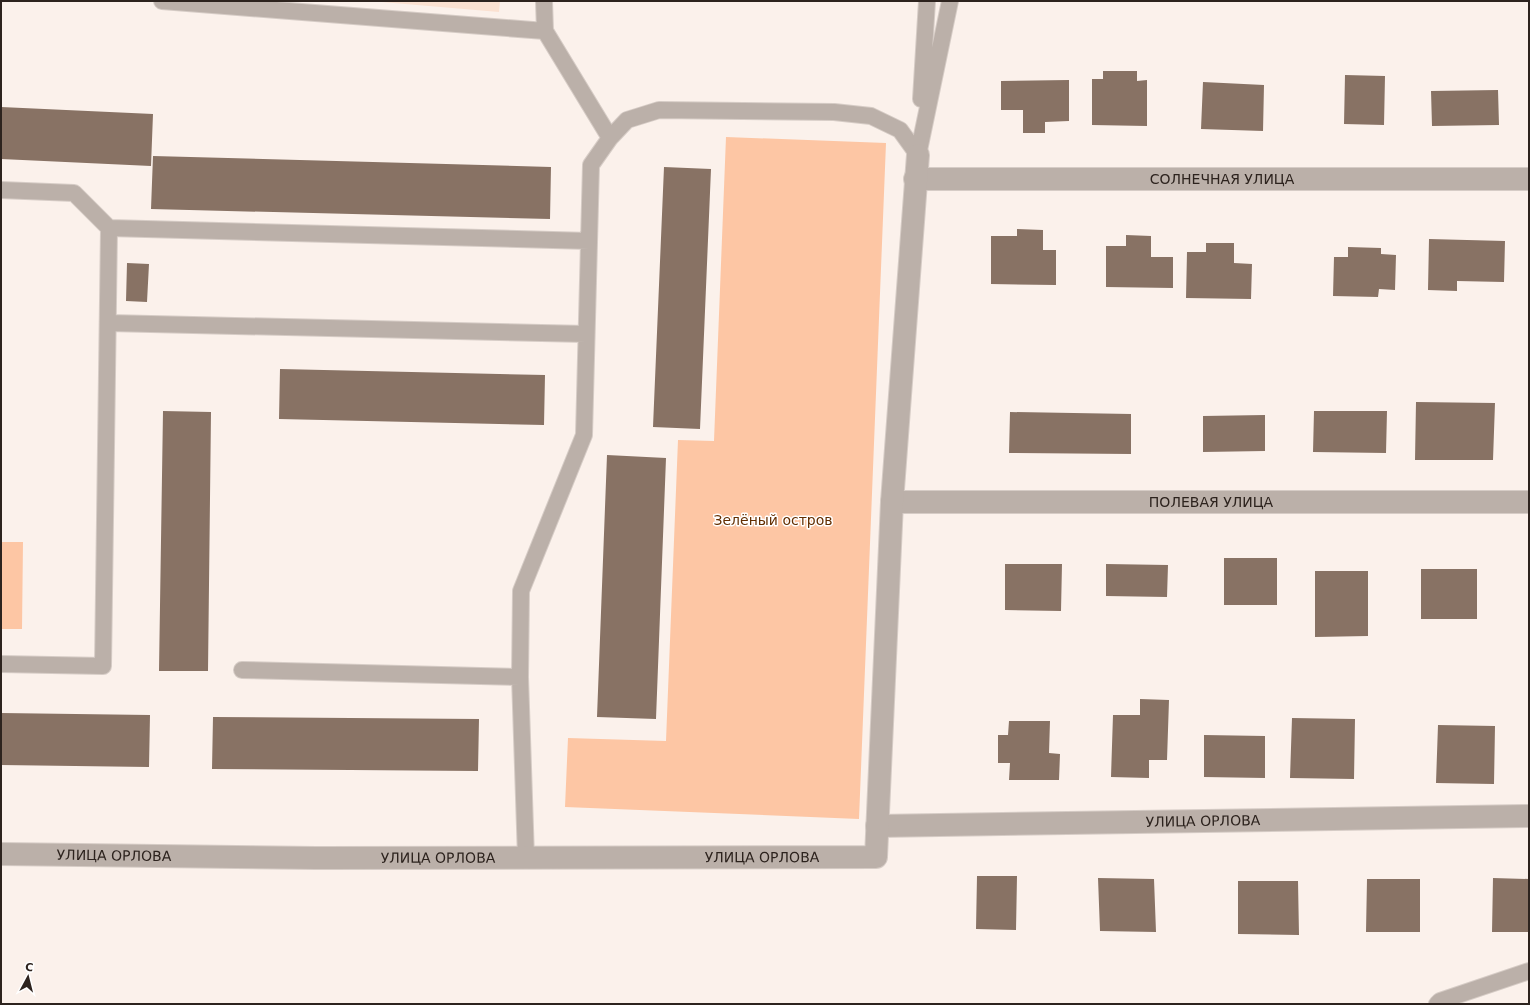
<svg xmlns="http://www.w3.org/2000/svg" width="1530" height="1005" viewBox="0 0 1530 1005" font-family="'DejaVu Sans',sans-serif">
<rect width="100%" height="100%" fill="#fbf1eb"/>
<path fill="#fbe1d1" d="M370 1H500L499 12Z"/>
<path fill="#fdc6a4" d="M726 137 886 143 859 819 565 807 568 738 666 741 678 440 714 441Z
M1 542H23L22 629H1Z"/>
<path fill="#887264" d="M1103 71H1137V81L1147 80V126L1092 125V79H1103Z
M1345 75 1385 76 1384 125 1344 124Z
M1069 80V121L1045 122V133H1023V110H1001V81Z
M1203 82 1264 85 1263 131 1201 129Z
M1498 90 1499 125 1432 126 1431 91Z
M1 107 153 114 151 166 1 159Z
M153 156 551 167 550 219 151 209Z
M664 167 711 169 700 429 653 427Z
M1017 229 1043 230V250H1056V285L991 284V236H1017Z
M1126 235 1151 236V257H1173V288L1106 287V246H1126Z
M1429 239 1505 241 1504 282 1457 281V291L1428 290Z
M1206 243H1234V263L1252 264 1251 299 1186 298 1187 252H1206Z
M1348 247 1381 248V254L1396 255 1395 290 1379 289 1378 297 1333 296 1334 257H1348Z
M127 263 149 264 147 302 126 301Z
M280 369 545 375 544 425 279 419Z
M1416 402 1495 403 1493 460H1415Z
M163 411 211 412 208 671H159Z
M1314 411H1387L1386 453 1313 452Z
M1010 412 1131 414V454L1009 453Z
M1265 415V451L1203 452V416Z
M607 455 666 458 656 719 597 717Z
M1224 558H1277V605H1224Z
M1005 564H1062L1061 611 1005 610Z
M1106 564 1168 565 1167 597 1106 596Z
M1421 569H1477V619H1421Z
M1315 571H1368V636L1315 637Z
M1140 699 1169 700 1167 760H1149V778L1111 777 1113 715H1140Z
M1 713 150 715 149 767 1 765Z
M213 717 479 719 478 771 212 769Z
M1292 718 1355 719 1354 779 1290 778Z
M1009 721H1050L1049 753 1060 754 1059 780H1009L1010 763H998V735H1008Z
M1438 725 1495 726 1494 784 1436 783Z
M1204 735 1265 736V778L1204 777Z
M977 876H1017L1016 930 976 929Z
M1098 878 1154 879 1156 932 1100 931Z
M1493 878 1529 879V932H1492Z
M1367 879H1420V932H1366Z
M1238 881H1298L1299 935 1238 934Z"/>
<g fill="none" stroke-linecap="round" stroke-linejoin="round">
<defs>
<path id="service" d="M162 1 545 31
M544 1 545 31 610 138
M921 99 927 1
M918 155 950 1
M1 190 74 193 109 228 589 241
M109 323 586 334
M1 664 103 666 109 228
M242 670 520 677
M526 858 520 677 521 591 584 435 591 165 610 138 627 120 659 110 834 112 871 116 900 130 918 155
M1437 1004 1440 1001 1529 971"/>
<g id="minor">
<path id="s1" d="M915 179H1529"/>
<path id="s2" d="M892 502H1529"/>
<path id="s3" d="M877 826 1529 816"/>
<path id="s4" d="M1 854 316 858 876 857 892 502 918 155"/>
</g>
</defs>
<use href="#service" stroke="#d6ccc6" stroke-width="18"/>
<use href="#minor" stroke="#d6ccc6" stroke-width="24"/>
<use href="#service" stroke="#bbb0a9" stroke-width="16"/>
<use href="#minor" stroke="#bbb0a9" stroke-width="22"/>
</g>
<g text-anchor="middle" stroke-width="3" stroke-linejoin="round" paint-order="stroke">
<g font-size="14" fill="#2d231e" stroke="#fff">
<text dy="5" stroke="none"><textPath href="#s1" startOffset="307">СОЛНЕЧНАЯ УЛИЦА</textPath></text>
<text dy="5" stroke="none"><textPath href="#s2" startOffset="319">ПОЛЕВАЯ УЛИЦА</textPath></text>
<text dy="5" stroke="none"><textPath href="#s3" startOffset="326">УЛИЦА ОРЛОВА</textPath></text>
<text dy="5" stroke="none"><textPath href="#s4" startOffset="113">УЛИЦА ОРЛОВА</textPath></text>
<text dy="5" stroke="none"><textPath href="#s4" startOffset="761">УЛИЦА ОРЛОВА</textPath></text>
<text dy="5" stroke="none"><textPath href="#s4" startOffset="437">УЛИЦА ОРЛОВА</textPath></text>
</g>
<g font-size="14" fill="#632e00" stroke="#fff">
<text x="773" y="525">Зелёный остров</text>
</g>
</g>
<rect width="1530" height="1005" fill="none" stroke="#2d231e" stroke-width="4"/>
<g transform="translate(28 977) rotate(7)" stroke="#ffffff" stroke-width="3" paint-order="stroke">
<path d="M0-3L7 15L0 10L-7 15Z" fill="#2d231e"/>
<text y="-6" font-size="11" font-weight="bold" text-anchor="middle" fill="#2d231e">С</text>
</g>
</svg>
